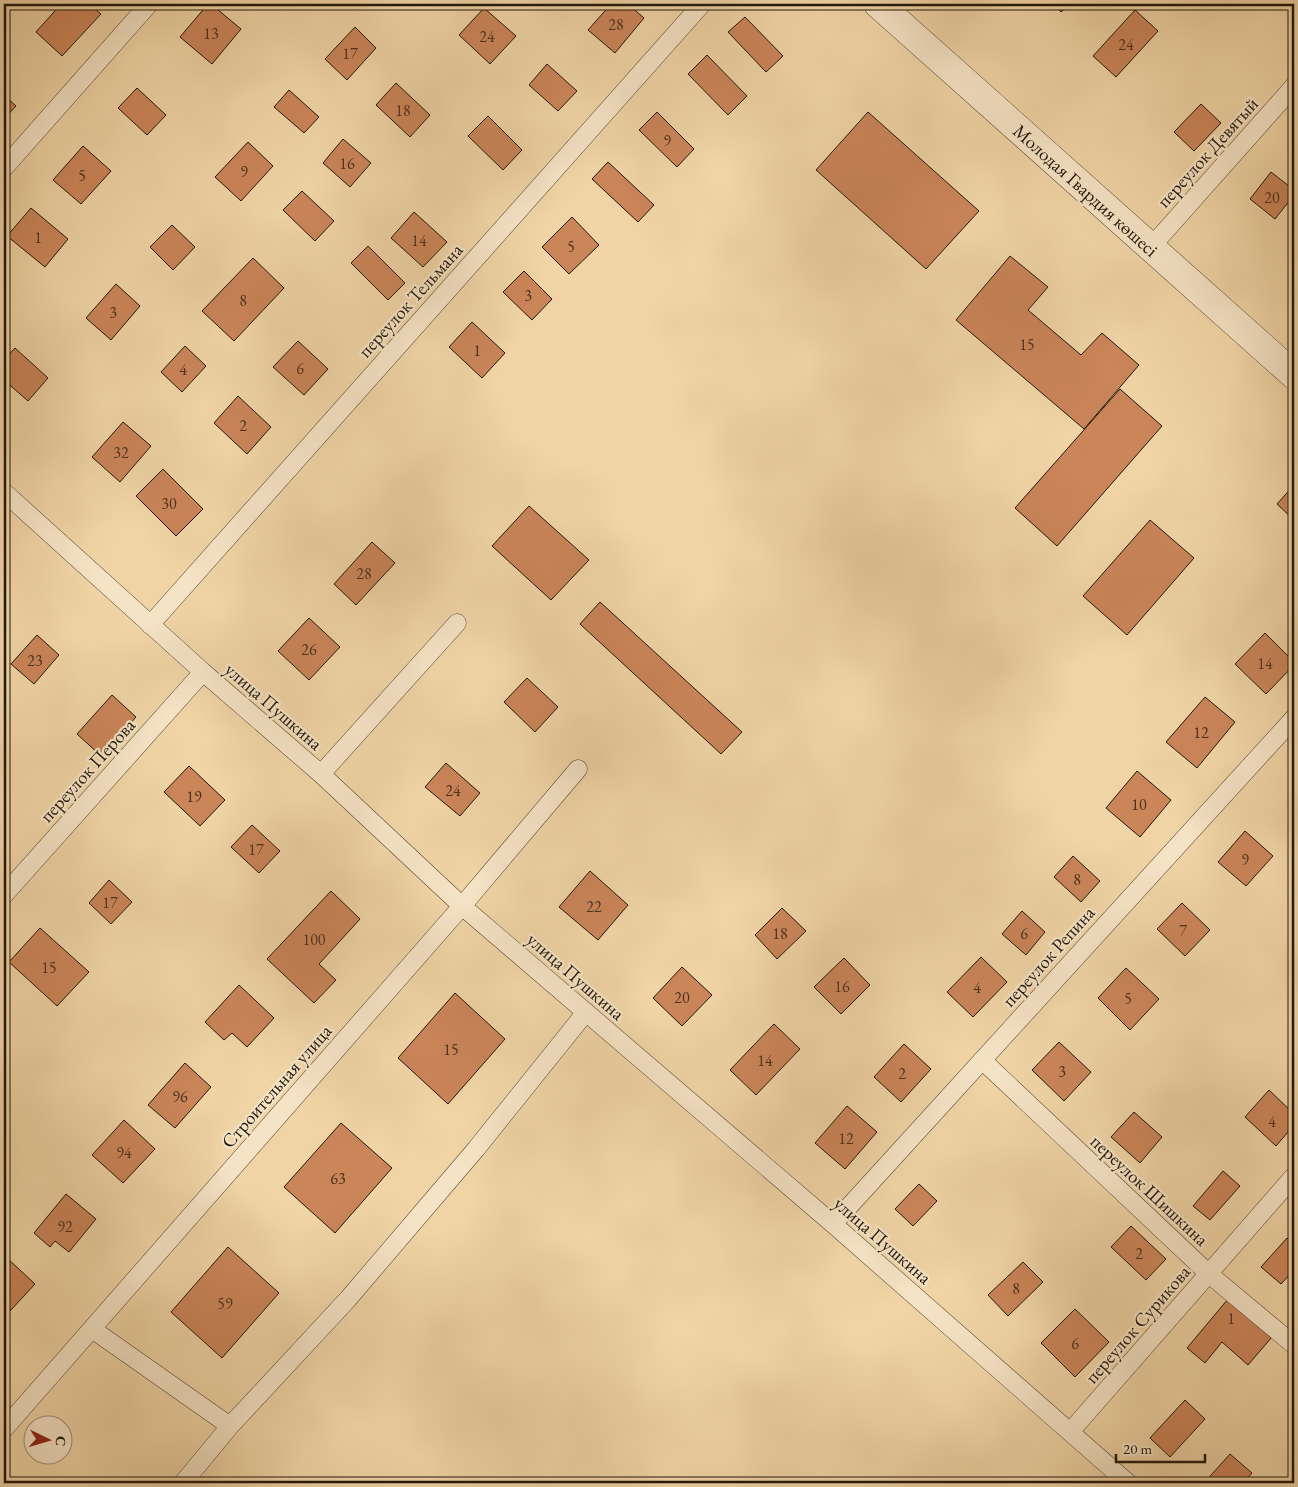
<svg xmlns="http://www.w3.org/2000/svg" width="1298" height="1487" viewBox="0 0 1298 1487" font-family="'EB Garamond',serif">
<rect width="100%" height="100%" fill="#f0d4a6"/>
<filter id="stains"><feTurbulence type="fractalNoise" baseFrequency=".004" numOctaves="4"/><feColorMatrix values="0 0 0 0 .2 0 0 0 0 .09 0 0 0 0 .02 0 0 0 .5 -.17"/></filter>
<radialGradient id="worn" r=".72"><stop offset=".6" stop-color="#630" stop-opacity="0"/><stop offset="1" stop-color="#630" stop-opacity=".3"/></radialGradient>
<path fill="#ca8559" stroke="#21170a" d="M61 4H89L101 14 62 56 36 32Z
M208 4H211L241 29 212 64 180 37Z
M611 4H628L644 18 615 53 588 30Z
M1053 4H1070L1061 12Z
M484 8 516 36 490 64 459 35Z
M1135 10 1158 31 1116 77 1093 56Z
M745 17 783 56 766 72 728 32Z
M355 27 376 48 347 80 325 59Z
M707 55 747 96 728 115 688 74Z
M547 64 577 91 558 111 529 85Z
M396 83 430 115 410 137 376 105Z
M137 88 166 115 147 135 118 108Z
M289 90 319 117 304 133 274 107Z
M4 95 16 106 4 119Z
M1201 104 1221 123 1194 151 1174 132Z
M657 112 694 149 677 167 639 130Z
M868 112 979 211 926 269 816 170Z
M488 116 522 150 503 170 468 136Z
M343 139 371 163 350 187 323 163Z
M248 142 273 166 241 201 215 177Z
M83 146 111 171 81 204 53 180Z
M608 162 654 205 638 222 592 179Z
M1271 172 1294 190V195L1275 219 1250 199Z
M302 191 334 221 315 241 283 210Z
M31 208 68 239 45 267 7 236Z
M414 212 447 242 423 267 391 238Z
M572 217 599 245 569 274 542 247Z
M172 225 195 247 173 270 150 247Z
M368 246 405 283 388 300 351 263Z
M1010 256 1048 287 1028 310 1081 355 1102 333 1139 365 1084 429 956 320Z
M253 258 284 288 234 341 202 311Z
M524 271 552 299 532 320 503 292Z
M116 284 140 306 111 340 86 318Z
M472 322 505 353 482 378 449 347Z
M298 341 328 369 304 395 273 367Z
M185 346 206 366 182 392 161 372Z
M15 348 48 378 28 401 4 380V360Z
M1120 389 1162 426 1057 546 1015 508Z
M238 396 271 427 247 454 214 423Z
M123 422 151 446 120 482 92 457Z
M163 469 203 509 176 536 136 496Z
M1294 485V520L1277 504Z
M529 506 589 560 551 600 492 546Z
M1150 520 1194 558 1127 635 1083 596Z
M372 542 395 563 356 605 334 584Z
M600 602 742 732 721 754 580 624Z
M309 618 340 647 309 680 278 651Z
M1265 633 1294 662V665L1266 694 1235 664Z
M37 635 59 655 34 684 11 664Z
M527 678 558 707 535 732 504 702Z
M112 695 136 717 101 756 77 734Z
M1205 697 1235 722 1197 768 1166 742Z
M446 763 480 793 460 816 425 787Z
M189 766 225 800 200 826 164 792Z
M1137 771 1171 800 1140 837 1106 808Z
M252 825 280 851 259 873 231 847Z
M1245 831 1273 856 1246 886 1218 862Z
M1073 856 1100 881 1081 902 1054 877Z
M590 871 628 905 598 940 559 907Z
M109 880 132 902 111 924 89 903Z
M331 891 360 919 319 964 336 980 314 1003 267 959Z
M1182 903 1210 930 1185 956 1157 929Z
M782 908 806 931 777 959 755 935Z
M1022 911 1045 932 1026 955 1002 934Z
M40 928 89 972 57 1006 9 962Z
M981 957 1007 982 973 1017 947 992Z
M844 958 870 985 841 1014 814 987Z
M682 967 712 995 682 1026 653 998Z
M1126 968 1159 999 1130 1030 1098 998Z
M239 985 274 1018 247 1047 232 1033 224 1040 205 1022Z
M455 993 505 1039 448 1104 398 1058Z
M774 1024 800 1049 756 1095 730 1070Z
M1059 1042 1091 1072 1064 1101 1032 1070Z
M904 1044 931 1069 901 1102 874 1077Z
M185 1063 211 1087 175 1128 148 1105Z
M1269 1090 1294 1114V1125L1276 1146 1245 1117Z
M847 1106 877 1132 845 1169 815 1143Z
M1134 1112 1162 1137 1140 1163 1111 1137Z
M124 1120 155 1149 123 1183 92 1155Z
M341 1123 392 1168 335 1233 284 1187Z
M1223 1171 1240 1186 1210 1220 1193 1206Z
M919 1184 937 1201 913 1226 895 1209Z
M66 1194 96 1219 69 1252 55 1241 50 1247 34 1233Z
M1131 1226 1166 1259 1146 1280 1111 1247Z
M1287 1238 1294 1245V1270L1281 1284 1261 1267Z
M228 1247 279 1293 222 1358 171 1312Z
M6 1257 35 1284 10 1311 4 1306V1259Z
M1023 1262 1043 1282 1008 1316 988 1295Z
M1228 1299 1272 1337 1248 1365 1222 1342 1205 1363 1187 1348Z
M1075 1309 1109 1342 1075 1377 1041 1343Z
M1185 1400 1205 1419 1170 1457 1150 1438Z
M1230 1454 1252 1473 1243 1483H1204Z"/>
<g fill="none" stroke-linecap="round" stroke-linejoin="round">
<defs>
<path id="lane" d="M4 168 149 4
M1151 247 1294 86
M4 492 203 672 321 774 462 906 833 1224 1128 1483
M150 625 702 4
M321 774 457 623
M4 895 203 672
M982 1060 1209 1274 1294 1345
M833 1224 1294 718
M92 1329 230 1426
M4 1429 462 906 578 769
M1070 1432 1294 1176
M183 1483 230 1426 348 1299 476 1149 586 1012"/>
<path id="street" d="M878 4 1294 375"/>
</defs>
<use href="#lane" stroke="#554631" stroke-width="19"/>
<use href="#street" stroke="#554631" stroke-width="29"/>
<use href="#lane" stroke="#f5e3c5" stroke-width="18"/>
<use href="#street" stroke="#f5e3c5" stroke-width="28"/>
</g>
<g text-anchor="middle" stroke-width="4.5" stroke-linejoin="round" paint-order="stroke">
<g font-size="16" fill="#4b321e">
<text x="616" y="30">28</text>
<text x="211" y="39">13</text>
<text x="487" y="42">24</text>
<text x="1126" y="50">24</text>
<text x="350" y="59">17</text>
<text x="403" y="116">18</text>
<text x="667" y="146">9</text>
<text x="347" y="169">16</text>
<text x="244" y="177">9</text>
<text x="82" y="181">5</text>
<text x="1272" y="203">20</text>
<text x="38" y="243">1</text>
<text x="419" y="246">14</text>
<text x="571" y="252">5</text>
<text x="528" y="301">3</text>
<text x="243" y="306">8</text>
<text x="113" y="318">3</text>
<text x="1027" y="350">15</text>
<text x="477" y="356">1</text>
<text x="300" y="374">6</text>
<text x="183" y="375">4</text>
<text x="243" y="431">2</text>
<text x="121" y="458">32</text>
<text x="169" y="509">30</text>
<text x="364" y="579">28</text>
<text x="309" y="655">26</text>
<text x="35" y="666">23</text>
<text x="1265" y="669">14</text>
<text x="1201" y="738">12</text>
<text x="453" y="796">24</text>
<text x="194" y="802">19</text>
<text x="1139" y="810">10</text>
<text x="256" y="855">17</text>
<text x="1245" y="865">9</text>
<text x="1077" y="885">8</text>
<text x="110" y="908">17</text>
<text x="594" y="912">22</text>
<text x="1183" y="936">7</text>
<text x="780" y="939">18</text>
<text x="1024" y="939">6</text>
<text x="314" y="945">100</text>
<text x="49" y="973">15</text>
<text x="842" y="992">16</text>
<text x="977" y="993">4</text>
<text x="682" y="1003">20</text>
<text x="1128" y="1004">5</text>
<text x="451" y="1055">15</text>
<text x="765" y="1066">14</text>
<text x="1062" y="1077">3</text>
<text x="902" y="1079">2</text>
<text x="180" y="1102">96</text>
<text x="1272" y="1127">4</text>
<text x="846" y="1144">12</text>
<text x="124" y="1158">94</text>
<text x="338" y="1184">63</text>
<text x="65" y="1232">92</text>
<text x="1139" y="1259">2</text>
<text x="1016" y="1294">8</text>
<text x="225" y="1309">59</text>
<text x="1231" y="1324">1</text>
<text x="1075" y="1349">6</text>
</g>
<g font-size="19" fill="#21170a" stroke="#f5e3c5">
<text transform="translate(1207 152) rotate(-48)" y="7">переулок Девятый</text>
<text transform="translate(1086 190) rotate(42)" y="7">Молодая Гвардия көшесі</text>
<text transform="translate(410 300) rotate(-48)" y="7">переулок Тельмана</text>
<text transform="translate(274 706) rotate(41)" y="7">улица Пушкина</text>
<text transform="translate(87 770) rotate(-48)" y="7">переулок Перова</text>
<text transform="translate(1048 956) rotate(-48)" y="7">переулок Репина</text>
<text transform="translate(576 976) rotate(41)" y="7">улица Пушкина</text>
<text transform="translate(276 1086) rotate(-49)" y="7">Строительная улица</text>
<text transform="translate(1150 1190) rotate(43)" y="7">переулок Шишкина</text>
<text transform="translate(883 1240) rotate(41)" y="7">улица Пушкина</text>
<text transform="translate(1137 1324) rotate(-49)" y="7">переулок Сурикова</text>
</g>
</g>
<rect width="1298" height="1487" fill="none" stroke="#f0d4a6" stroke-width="20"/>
<rect x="5" y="5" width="1288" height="1477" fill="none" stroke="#21170a" stroke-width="2.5"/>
<rect x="10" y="10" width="1278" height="1467" fill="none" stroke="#21170a"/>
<g transform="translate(48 1440) rotate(95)"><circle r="24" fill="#f5e3c5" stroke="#a0917a"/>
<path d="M0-4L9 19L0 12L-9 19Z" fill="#8f2418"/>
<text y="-8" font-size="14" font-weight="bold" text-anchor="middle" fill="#21170a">С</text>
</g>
<path d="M1116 1454v8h89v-8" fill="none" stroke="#21170a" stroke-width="2.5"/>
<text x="1123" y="1454" font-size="15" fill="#21170a" stroke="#f5e3c5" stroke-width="4" paint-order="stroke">20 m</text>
<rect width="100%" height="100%" filter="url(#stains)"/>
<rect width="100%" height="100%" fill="url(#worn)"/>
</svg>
